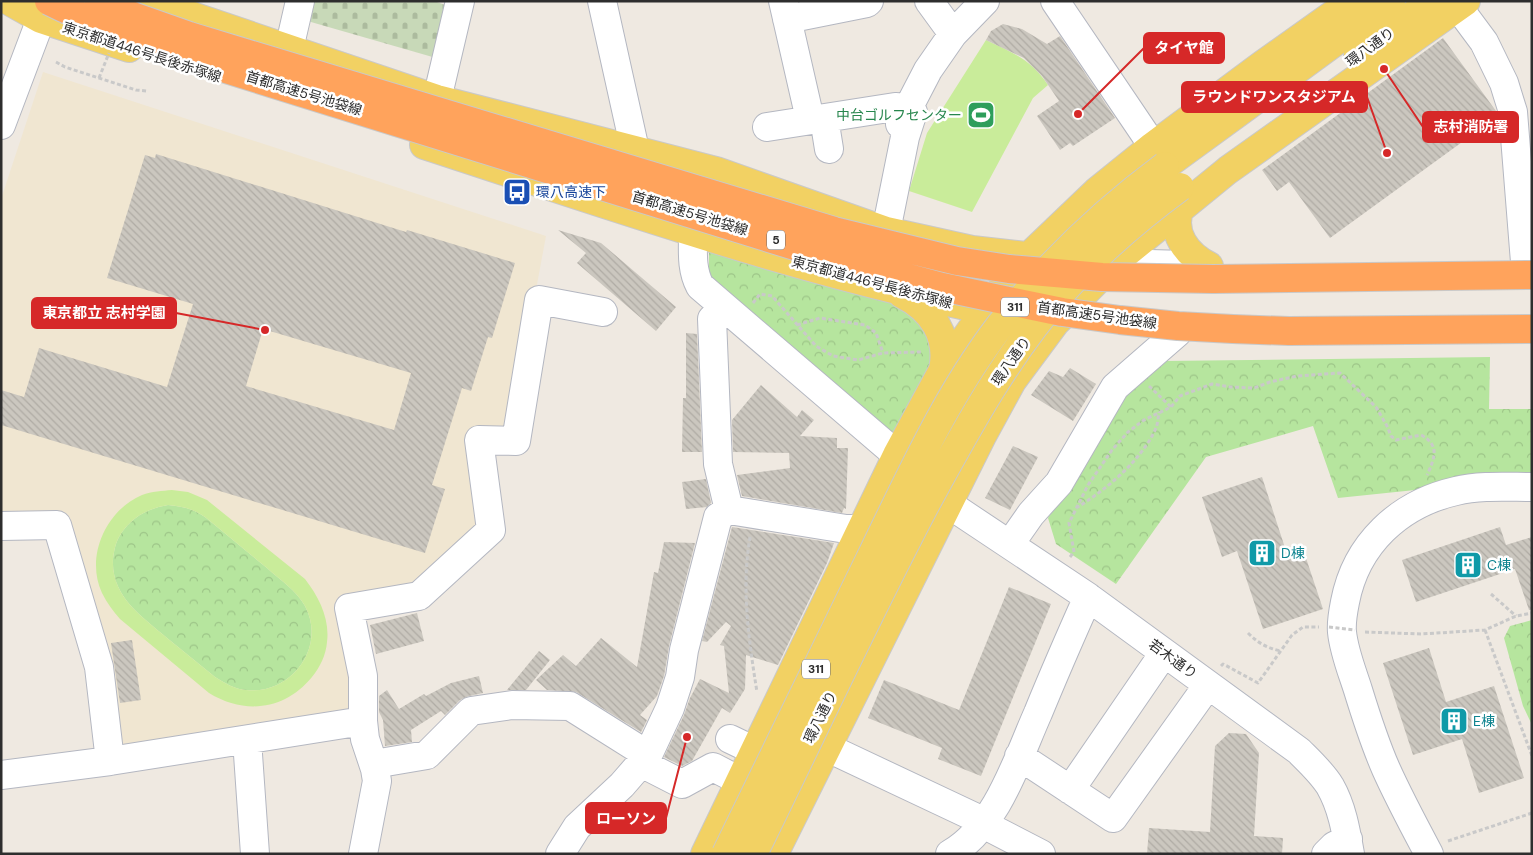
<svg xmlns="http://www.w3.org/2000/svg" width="1533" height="855" viewBox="0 0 1533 855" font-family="'DM Sans','Noto Sans JP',sans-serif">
<defs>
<pattern id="forest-crowns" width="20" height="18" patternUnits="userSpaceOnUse" patternTransform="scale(1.25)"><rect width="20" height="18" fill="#b6e59e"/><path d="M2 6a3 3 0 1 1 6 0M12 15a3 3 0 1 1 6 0" fill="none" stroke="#9dc588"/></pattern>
<pattern id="cemetery-stones" width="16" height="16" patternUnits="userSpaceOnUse" patternTransform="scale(1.25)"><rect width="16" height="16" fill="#c8d9b8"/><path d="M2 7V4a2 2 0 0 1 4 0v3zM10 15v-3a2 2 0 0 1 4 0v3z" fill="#acbb9e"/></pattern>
<pattern id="building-back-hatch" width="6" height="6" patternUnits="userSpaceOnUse" patternTransform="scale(1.25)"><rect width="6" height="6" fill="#cbc7bf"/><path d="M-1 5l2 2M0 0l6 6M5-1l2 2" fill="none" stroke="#afaba4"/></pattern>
</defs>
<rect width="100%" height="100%" fill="#efe9e1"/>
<path fill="#f0e6d1" d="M43 72 546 236 511 424 500 432 467 433 480 529 411 588 345 600 355 703 349 711 123 745 118 739 63 514 1 516V199Z"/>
<path fill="url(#forest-crowns)" d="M709 250 909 303 940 356 900 430 890 438 709 286Z
M1490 357 1489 409H1532V478L1338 498 1313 426 1206 457 1116 584 1056 544 1048 518 1123 397 1163 361Z
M168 505C182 506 193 509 205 517 226 534 246 551 267 568 280 580 296 590 305 606 327 647 291 695 246 690 234 689 225 683 215 677 199 664 183 651 167 638 142 616 111 597 113 559 114 552 115 544 119 537 130 518 146 509 168 505Z
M1532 620V725L1523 706 1504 638 1510 626Z"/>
<path fill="url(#cemetery-stones)" d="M305 1H434L448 6 436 58 304 20Z"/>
<path fill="#c9ec9a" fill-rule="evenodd" d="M986 40C1013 53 1031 59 1048 85L1033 98 972 212 909 191 927 133Z
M172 490 188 492 207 500 305 579C319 597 330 619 327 642 326 655 320 667 312 677 285 710 245 715 209 693L120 619C113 611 107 603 102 593 85 557 106 510 142 495 152 491 162 491 172 490ZM168 505C182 506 193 509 205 517 226 534 246 551 267 568 280 580 296 590 305 606 327 647 291 695 246 690 234 689 225 683 215 677 199 664 183 651 167 638 142 616 111 597 113 559 114 552 115 544 119 537 130 518 146 509 168 505Z"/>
<path fill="url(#building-back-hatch)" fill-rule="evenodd" d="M1003 24 1022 29 1047 44 1060 36 1115 118 1073 146 1070 143 1060 150 1037 116 1059 101 1042 76 1024 58 986 40 991 31Z
M1443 38 1496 111 1498 116 1330 238 1289 182 1277 191 1262 170Z
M156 154 406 232 407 230 515 263 492 338 488 337 471 391 462 388 432 485 445 489 425 553 1 425V390L24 397 39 348 167 387 193 304 107 278 145 155 155 158ZM263 329 411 373 394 430 246 386Z
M558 230 601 243 676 307 656 331 577 263 586 253Z
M686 333 697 334 702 452H682L683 398H686Z
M1070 368 1096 384 1073 421 1031 395 1049 371 1063 377Z
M761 385 797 417 802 410 814 420 800 436 837 438V448H848L846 509 844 508 842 513 742 496 737 475 790 468 789 453 733 452 732 420Z
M1013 446 1038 457 1010 510 985 498Z
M1262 477 1287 554 1303 549 1323 609 1263 629 1237 551 1222 557 1202 497Z
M706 479 711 503 707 507 686 509 682 482Z
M732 527 834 543 827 563 778 665 746 655 745 689 730 713 722 708 692 761 682 766 664 757 684 715 690 698 700 679 729 693 724 646 720 645 731 626 726 622 707 642 702 641Z
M1500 527 1506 545 1532 537V610H1529L1515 569 1416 602 1402 560Z
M664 542 695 543 669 646 664 676 657 696 640 715 647 720 641 732 576 692 547 690 536 680 563 655 576 666 601 638 637 667 654 572 658 573Z
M1009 587 1051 604 981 776 938 759 942 748 868 718 884 680 959 710Z
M417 613 424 641 376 654 370 625Z
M132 640 141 700 120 703 111 643Z
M1429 648 1446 702 1494 686 1524 778 1479 793 1462 739 1413 755 1383 663Z
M539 651 550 660 526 690H507Z
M479 676 483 693 469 696 460 700 445 715 441 711 411 730 412 742 385 746 383 720 379 712V696L387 690 399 709 424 694 426 696 451 683Z
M1229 733 1246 734 1259 753 1254 836 1283 838 1282 854H1147L1149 828 1210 832 1215 746Z"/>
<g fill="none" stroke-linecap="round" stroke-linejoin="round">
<defs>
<path id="minor" d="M602 1 635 150
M783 1 810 119
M929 1 953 34
M1055 1 1153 146
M1458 7 1484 42 1504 83 1513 112 1525 262
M787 19 867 3 869 1
M289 49 300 1
M437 99 460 1
M824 118 829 149
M900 124 928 70 953 34 985 1
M1 125 41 19
M767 127 895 107 908 108 913 112 905 137 886 231
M693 233C693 251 691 269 700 286L897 455 947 503 1088 597 1299 751C1310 762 1322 773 1330 786 1342 807 1346 831 1350 854
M1114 263 1185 265
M712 319 718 464 729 510 846 529H860L882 539
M1 526 57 525 99 667 110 761
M1010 544 1031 514 1059 483 1115 387 1177 333
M730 739 755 751
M247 740 255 854
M828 748 985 822
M1019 756 1113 818 1208 685
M641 763 682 784 713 767 740 781
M374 764 427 755 471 711 512 705 570 706 648 755
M1 775 110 761 363 721
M1070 790 1164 653
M983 824 1041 854
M363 854 377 781 375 769 365 739 363 721V676L349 608 419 596 491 530 479 440 516 441 539 300 603 312
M560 854 577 827 622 785 648 755 670 708 680 677 684 650 718 517 729 510
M950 854C997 827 1017 760 1038 713 1054 674 1071 635 1088 597
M1326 854 1334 846 1348 839
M1429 854C1414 826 1399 798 1386 769 1375 744 1366 716 1358 690 1352 671 1344 652 1342 632 1341 622 1343 612 1345 602 1356 544 1399 504 1456 491 1480 485 1507 487 1532 487"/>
<path id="major" d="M9 1 41 19 129 48
M154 1 198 18 437 99 716 171 886 231 972 250 1043 258
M1358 55 1432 1
M424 145C624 210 824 281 1031 319
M1165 166 1391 1
M1180 208C1170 233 1187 255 1209 266
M902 294C932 309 950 336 943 370
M705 854 897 455 943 370 985 310 1028 257 1096 192 1153 146 1262 65 1352 1
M774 854 982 436 1012 381 1055 323 1114 263 1228 170 1466 1"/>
</defs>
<use href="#minor" stroke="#b4b7c1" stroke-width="30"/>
<use href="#major" stroke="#c9c9c9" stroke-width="30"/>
<path stroke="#c9c9c9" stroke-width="3" stroke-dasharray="4 2.5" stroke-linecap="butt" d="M56 62 65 67 136 90 147 91
M753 303 760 294 772 296 816 346 833 356 858 360 883 353 921 352
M797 325 820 318 865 325 876 333 883 353
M1149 386 1171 407
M1076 508C1106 490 1142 460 1156 428 1158 423 1158 417 1159 412
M750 537C741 588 749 642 757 692
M1070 557 1074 552 1069 523 1088 485 1112 450 1128 432 1144 420 1171 407 1180 396 1212 384 1231 387 1254 388 1270 382 1297 376 1340 373 1376 407 1387 426 1391 436 1396 440 1421 435C1440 445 1435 458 1427 475
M1491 594 1516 616
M1485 630 1532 756
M1365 632 1421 634 1485 630 1516 616 1532 613
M1248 633C1258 643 1267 648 1281 651
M1221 666 1223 664 1225 665 1258 683 1292 635 1303 627H1319
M1448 841 1532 813"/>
<use href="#minor" stroke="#fff" stroke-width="28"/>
<use href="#major" stroke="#f2d163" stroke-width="28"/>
<defs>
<path id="major-bridge" d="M726 854C774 755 822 657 870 559 911 475 950 387 1009 314 1055 258 1107 209 1165 166
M753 854C810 738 864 621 924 507 965 432 1006 355 1063 291 1098 252 1138 218 1180 187"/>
<path id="highway-bridge" d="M49 1C93 23 138 39 184 56L827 256 942 287 999 299 1062 312 1120 320 1178 326 1233 329 1289 331 1532 329
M99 1 135 17 189 36 834 231 957 261 1009 269 1102 277 1213 279 1532 275"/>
</defs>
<use href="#major-bridge" stroke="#c9c9c9" stroke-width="30" stroke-linecap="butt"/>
<use href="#highway-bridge" stroke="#c9c9c9" stroke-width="30" stroke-linecap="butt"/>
<path stroke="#c9c9c9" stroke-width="3" stroke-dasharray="4 2.5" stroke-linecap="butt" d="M99 78 109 53
M1329 627 1355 630"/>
<use href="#major-bridge" stroke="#f2d163" stroke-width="28"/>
<use href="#highway-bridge" stroke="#ffa35c" stroke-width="28"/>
</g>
<defs>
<symbol id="stadium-square" viewBox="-11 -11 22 22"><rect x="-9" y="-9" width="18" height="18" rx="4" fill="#2e9e5b" stroke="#fff"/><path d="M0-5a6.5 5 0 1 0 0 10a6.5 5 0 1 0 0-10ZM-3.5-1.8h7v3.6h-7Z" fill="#fff"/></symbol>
<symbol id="bus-square" viewBox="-11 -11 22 22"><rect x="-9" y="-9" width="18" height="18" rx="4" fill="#1a4fb4" stroke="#fff"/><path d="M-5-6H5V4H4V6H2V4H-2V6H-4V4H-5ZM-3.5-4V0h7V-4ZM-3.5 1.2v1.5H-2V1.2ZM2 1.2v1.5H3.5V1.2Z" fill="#fff"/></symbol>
<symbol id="building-square" viewBox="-11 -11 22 22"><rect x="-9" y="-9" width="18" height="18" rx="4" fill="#0f9aa8" stroke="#fff"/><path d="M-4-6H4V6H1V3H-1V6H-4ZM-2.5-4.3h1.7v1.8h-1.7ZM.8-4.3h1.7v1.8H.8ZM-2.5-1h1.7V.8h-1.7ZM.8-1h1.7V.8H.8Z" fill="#fff"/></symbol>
</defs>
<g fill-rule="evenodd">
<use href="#stadium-square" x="965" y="99" width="32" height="32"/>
<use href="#bus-square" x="501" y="176" width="32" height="32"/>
<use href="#building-square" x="1246" y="537" width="32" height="32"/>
<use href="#building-square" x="1452" y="549" width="32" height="32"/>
<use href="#building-square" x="1438" y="705" width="32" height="32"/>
</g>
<g text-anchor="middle" stroke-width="5" stroke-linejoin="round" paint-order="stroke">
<g fill="#fff" stroke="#6d6d6d" stroke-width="1">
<rect x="767" y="230.5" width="18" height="19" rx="4"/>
<rect x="1001" y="297.5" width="28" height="19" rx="4"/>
<rect x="802" y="659.5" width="28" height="19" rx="4"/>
</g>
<g font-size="12" font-weight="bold" fill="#2e2e2e">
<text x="776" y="244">5</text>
<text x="1015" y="311">311</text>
<text x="816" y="673">311</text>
</g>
<g font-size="14" fill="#2e2e2e" stroke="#fff">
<text transform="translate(1370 47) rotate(-36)" y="5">環八通り</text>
<text transform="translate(142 52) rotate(18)" y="5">東京都道446号長後赤塚線</text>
<text transform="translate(304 93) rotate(17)" y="5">首都高速5号池袋線</text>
<text transform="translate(690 213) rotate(17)" y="5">首都高速5号池袋線</text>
<text transform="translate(872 282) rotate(15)" y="5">東京都道446号長後赤塚線</text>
<text transform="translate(1097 315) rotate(8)" y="5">首都高速5号池袋線</text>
<text transform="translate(1011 361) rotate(-55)" y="5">環八通り</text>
<text transform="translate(1173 659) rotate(36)" y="5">若木通り</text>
<text transform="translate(820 717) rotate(-64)" y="5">環八通り</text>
</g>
<g font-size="14" fill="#27864d" stroke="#fff" text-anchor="end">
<text x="962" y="120">中台ゴルフセンター</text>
</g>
<g font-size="14" fill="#164399" stroke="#fff" text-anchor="start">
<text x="536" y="197">環八高速下</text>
</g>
<g font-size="14" fill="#0d838f" stroke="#fff" text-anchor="start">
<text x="1281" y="558">D棟</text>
<text x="1487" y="570">C棟</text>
<text x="1473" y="726">E棟</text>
</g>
</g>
<path fill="none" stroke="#d62828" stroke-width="2" d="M1078 114L1144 48M1387 153L1367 97M1384 69L1423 127M265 330L176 313M687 737L666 818"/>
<g fill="#d62828" stroke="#fff" stroke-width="2">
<circle cx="1078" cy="114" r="5"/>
<circle cx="1387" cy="153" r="5"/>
<circle cx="1384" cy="69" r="5"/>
<circle cx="265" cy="330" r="5"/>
<circle cx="687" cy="737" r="5"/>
</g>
<g fill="#d62828" stroke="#d62828" stroke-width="2">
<rect x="1144" y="33" width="80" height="30" rx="5"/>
<rect x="1182" y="82" width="185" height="30" rx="5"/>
<rect x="1423" y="112" width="95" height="30" rx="5"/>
<rect x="32" y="298" width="144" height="30" rx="5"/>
<rect x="586" y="803" width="80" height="30" rx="5"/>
</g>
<g font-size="15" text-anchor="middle" font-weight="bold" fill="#fff">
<text x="1184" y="53">タイヤ館</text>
<text x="1274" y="102">ラウンドワンスタジアム</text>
<text x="1471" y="132">志村消防署</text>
<text x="104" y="318">東京都立 志村学園</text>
<text x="626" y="824">ローソン</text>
</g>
<rect width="1533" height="855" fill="none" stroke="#2e2e2e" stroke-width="5"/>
</svg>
